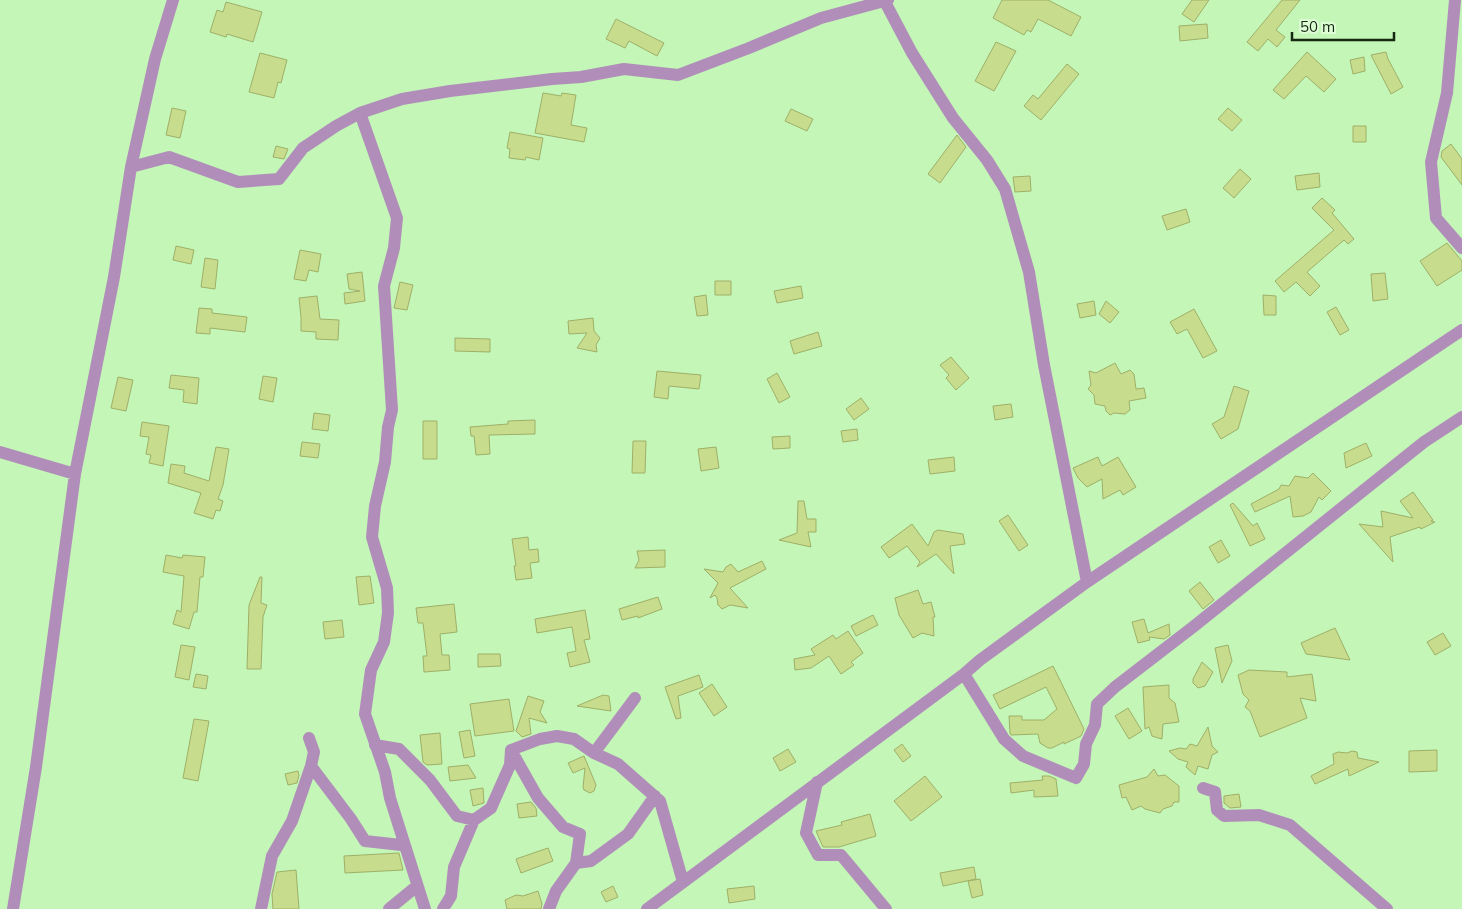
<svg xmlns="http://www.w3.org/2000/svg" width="1462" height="909" viewBox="0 0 1462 909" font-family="Mulish,sans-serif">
<rect width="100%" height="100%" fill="#c3f6b7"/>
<path fill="#c8dc8e" stroke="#9eb067" d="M1002 0H1048L1081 17 1071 36 1038 19 1031 32 1027 30 1024 35 993 18Z
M1192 0H1209L1194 22 1182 14Z
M1282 0H1300L1276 30 1285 37 1277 47 1268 39 1258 51 1247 42Z
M226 2 262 12 253 42 227 34 226 37 210 32 217 10 223 12Z
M616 19 664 43 657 56 629 41 625 48 606 39Z
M1207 24 1208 38 1180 41 1179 26Z
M996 42 1016 51 994 91 975 81Z
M1307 52 1336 79 1324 92 1306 76 1284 99 1273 90Z
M1386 52 1388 59 1403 87 1391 94 1371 55Z
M260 53 287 60 281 83 278 82 274 98 249 92Z
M1364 57 1365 71 1353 74 1350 60Z
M1067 64 1079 74 1041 120 1024 106 1033 95 1038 99Z
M543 93 561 96 562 93 576 95 571 125 587 128 584 142 535 133Z
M172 108 186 111 180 138 166 135Z
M1228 108 1242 120 1232 131 1218 119Z
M791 109 813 119 807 131 785 121Z
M1353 126H1366V142H1353Z
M510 132 543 138 539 160 526 157 525 160 509 158 510 149 507 148Z
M957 135 966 147 940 183 928 174Z
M1451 144 1462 159V185L1441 157 1442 151Z
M276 146 288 149 284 159 273 157Z
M1240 169 1251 179 1234 198 1223 188Z
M1319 173 1320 187 1297 190 1295 176Z
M1030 176 1031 191 1015 192 1013 177Z
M1322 198 1335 210 1332 213 1354 239 1348 244 1344 240 1307 272 1320 286 1310 296 1296 282 1284 292 1275 281 1334 230 1312 208Z
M1186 209 1190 222 1167 230 1162 216Z
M1447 243 1462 261V270L1437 286 1420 261Z
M176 246 194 250 191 264 173 260Z
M300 250 321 254 318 272 309 270 306 281 294 279Z
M205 258 218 260 215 289 201 287Z
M362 272 365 301 345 304 344 293 360 291 349 289 347 274Z
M1385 273 1388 299 1373 301 1371 274Z
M715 281H731V295H715Z
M400 282 413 285 407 310 394 308Z
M801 286 803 298 777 303 774 291Z
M706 295 708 315 697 316 694 297Z
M1263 295 1276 296V315H1264Z
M317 296 320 319 339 320 338 340 316 339V332L301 331V317L299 298Z
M1094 301 1096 315 1080 318 1077 304Z
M1106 301 1119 312 1110 323 1099 314Z
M1336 307 1349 330 1340 335 1327 312Z
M199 308 212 309V313L247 317 245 332 210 328V334L196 333Z
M1194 309 1217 351 1203 358 1187 329 1177 334 1170 322Z
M593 318 594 331 600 338 596 345 597 352 577 348 587 333 569 334 568 321Z
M818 332 822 346 794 354 790 341Z
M455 338 490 339V352L455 351Z
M951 357 969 378 956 390 946 378 949 375 940 365Z
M1115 363 1121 374 1130 370 1134 374 1136 389 1144 388 1146 398 1129 401 1130 410 1125 414 1114 413 1110 415 1106 411 1105 406 1095 404 1094 395 1088 389 1091 385 1089 371 1096 373Z
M657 371 701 375 699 389 669 386 668 399 654 397Z
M777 373 790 397 779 403 767 379Z
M171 375 199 378 197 404 183 402 184 390 169 388Z
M263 376 277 378 273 402 259 399Z
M118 377 133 380 126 411 111 408Z
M1234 386 1249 391 1238 429 1221 439 1212 424 1224 417Z
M861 398 869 409 854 420 846 409Z
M1011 404 1013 417 995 420 993 406Z
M314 413 330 415 328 431 312 429Z
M535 420V434L489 435 490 454 476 455 474 436H471L470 427 508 424V421Z
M423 421H437V459H423Z
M142 422 169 426 163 466 149 463 151 455 146 454 149 437 140 436Z
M857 429 858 440 843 442 841 431Z
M790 436V448L773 449 772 437Z
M633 441H646L645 473H632Z
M302 442 320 444 318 458 300 456Z
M1366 443 1372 456 1346 468 1344 453Z
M216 447 229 449 223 485 218 499 223 501 220 511 216 510 213 519 194 513 201 493 168 483 171 464 185 466 184 473 209 481Z
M716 447 719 468 701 471 698 449Z
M954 457 955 471 930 474 928 460Z
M1098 457 1102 466 1118 457 1136 487 1123 495 1120 490 1103 499 1102 479 1087 487 1078 478 1073 468Z
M1313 473 1331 491 1322 500 1319 497 1311 512 1303 516 1293 517 1290 496 1255 512 1251 504 1279 489 1281 485 1289 486 1295 476 1308 478Z
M1413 492 1433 520 1431 521 1435 522 1421 529 1420 527 1390 537 1393 562 1359 524 1383 527 1381 511 1413 518 1400 501Z
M798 501H804L807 519H816V532H808L811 547 779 540 797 533Z
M1233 503 1253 526 1257 523 1265 539 1250 546 1230 505Z
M1008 515 1028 545 1019 551 999 521Z
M912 524 928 546 934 532 938 530 963 534 965 544 950 546 954 574 936 554 917 567 920 562 907 546 889 558 881 547Z
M528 537 529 550 538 549 539 562 530 563 532 578 516 580 514 566H516L512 539Z
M1221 540 1230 556 1218 563 1209 547Z
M665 550V567L635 568 639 560 637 551Z
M166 555 182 558 183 555 205 557 203 577H200L197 612H194L189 629 173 624 177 610 181 612 184 576 163 572Z
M762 561 766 569 730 588 748 608 730 605 722 609 718 605 717 598 715 595 710 598 718 583 704 569 723 572 726 567 731 564 738 572Z
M370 576 374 603 359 605 356 577Z
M260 577H262L261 603 267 605 263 617 261 669H247L249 605Z
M1200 582 1214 600 1203 609 1189 591Z
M918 590 923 604 931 602 935 617H933L934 636 922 633 913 638 899 615 895 598Z
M658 597 662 609 638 618V616L622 620 619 609Z
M454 604 457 632 440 634 442 655H449L450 670 424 672 423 656H427L423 623H418L416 608Z
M585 610 590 639 584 640 590 662 570 667 567 653 576 651 572 627 537 633 535 619Z
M873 615 878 625 856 636 851 626Z
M1144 619 1148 633 1169 624 1170 635 1164 639 1149 637 1150 640 1138 643 1132 622Z
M342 620 344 637 325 639 323 622Z
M1335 628 1350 660 1306 654 1301 643Z
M848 631 863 653 851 662 854 665 841 674 829 656 811 668 795 670 794 659 815 655 811 649 833 635 836 639Z
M1443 633 1451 646 1435 655 1427 642Z
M181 645 195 647 189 680 175 677Z
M1228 645 1232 661 1222 683 1215 648Z
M478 654H500L501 666 478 667Z
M1202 662 1213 672 1205 686 1198 688 1193 683V679Z
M1053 666 1084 729 1081 736 1064 744V742L1052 748H1048L1040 743 1038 734 1011 735 1010 733 1009 716H1022V720H1044L1057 709 1046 687 1000 709 993 695Z
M1249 670 1287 672V677L1312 674 1316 701 1300 698 1307 718 1260 737 1250 711 1245 707 1249 700 1243 694 1238 675Z
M196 674 208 676 206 689 193 687Z
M699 675 703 687 678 696 681 718 676 719 665 687Z
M712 684 727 707 714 716 699 693Z
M1169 685V698L1175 703 1179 722 1163 724 1162 739 1155 737 1152 736 1149 727 1145 729 1143 687Z
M603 695 609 696 611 711 577 706Z
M528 696 544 701 540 712 547 723 529 718 531 734 522 737 516 731Z
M509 699 514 731 475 736 470 704Z
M1128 708 1142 731 1129 739 1115 716Z
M194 719 209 721 198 781 183 778Z
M1208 727 1212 746 1218 752 1212 755 1208 769 1198 766 1195 775 1186 767 1188 762 1178 759 1169 751 1180 748 1186 749 1190 744 1197 746Z
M470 730 475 756 464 758 459 732Z
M440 733 442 764 427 765 423 762 420 735Z
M902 744 911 756 903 762 894 750Z
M788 749 796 762 780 771 773 758Z
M1437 750V771L1409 772V751Z
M1352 751 1357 752 1358 758 1379 762 1349 776 1348 769 1315 784 1311 776 1334 764 1333 754 1338 752 1347 753Z
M584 756 596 785 594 791 590 793 584 790 583 787 585 768 573 773 568 763Z
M468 765 476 778 450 781 448 767Z
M1154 769 1158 776 1165 775 1179 786V802H1174L1172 806 1163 809 1160 813 1145 809 1141 806 1132 810 1126 797 1122 798 1119 785 1147 777Z
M298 771 299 775 297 783 288 785 285 774Z
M925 776 942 797 911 821 894 801Z
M1042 776H1049L1056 779 1058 796 1034 797V790L1011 793 1010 783 1043 780Z
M483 788 484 803 473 806 470 790Z
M1239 794 1241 807 1230 808 1224 803V796Z
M531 802 536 808 537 816 519 818 517 804Z
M870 814 876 836 839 847H823L816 831 842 825 841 822Z
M548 848 553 861 521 873 516 859Z
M399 853 403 870 345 873 344 856Z
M974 867 976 879 943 886 940 873Z
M296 870 299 909H273L272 894 277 872Z
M980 879 983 895 972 898 968 881Z
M613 886 618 897 606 902 601 892Z
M754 886 755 899 729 903 727 889Z
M538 891 542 904 541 909H507L505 900 516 895 523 896Z"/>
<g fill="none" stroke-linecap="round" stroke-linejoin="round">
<path stroke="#b18eb9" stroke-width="12" d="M884 0 912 53 953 118 987 160 1005 189 1029 272 1044 365 1087 582
M1455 0 1447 93 1431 162 1436 218 1462 248
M360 113 397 218 394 248 384 286 392 410 388 427 385 462 375 506 372 537 387 588 388 613 384 642 371 670 365 714 385 772 390 798 425 909
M131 167 169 157 238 182 279 179 303 148 336 126 360 113 402 99 450 91 552 79 581 77 624 69 678 75 749 48 821 18 888 0
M0 452 75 474
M964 674 1004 739 1023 756 1076 778 1084 764 1086 744 1095 725 1097 704 1115 687 1193 627 1424 442 1462 417
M375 745 399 749 430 780 457 816 474 820
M511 750 538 798 563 827 580 834 576 863 556 891 549 909
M594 753 635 698
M311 766 351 819 365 841 401 845 405 847
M817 782 806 833 818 855H841L886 909
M1203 788 1215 792 1217 810 1224 816 1259 815 1290 825 1387 909
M576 863 591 861 628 834 655 796
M13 909 36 767 75 474 114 277 131 167 155 59 173 0
M261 909 272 856 292 821 311 766 314 752 309 738
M389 909 417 886
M443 909 451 896 454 867 474 820 491 808 510 765 511 750 540 739 557 736 574 739 594 753 618 764 660 801 683 882
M647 909 964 674 980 660 1087 582 1462 330"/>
</g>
<path d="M1292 32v8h102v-8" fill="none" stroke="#152911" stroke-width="2.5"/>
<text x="1300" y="32" font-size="15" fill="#152911" stroke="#defdd7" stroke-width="4" paint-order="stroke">50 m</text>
</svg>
